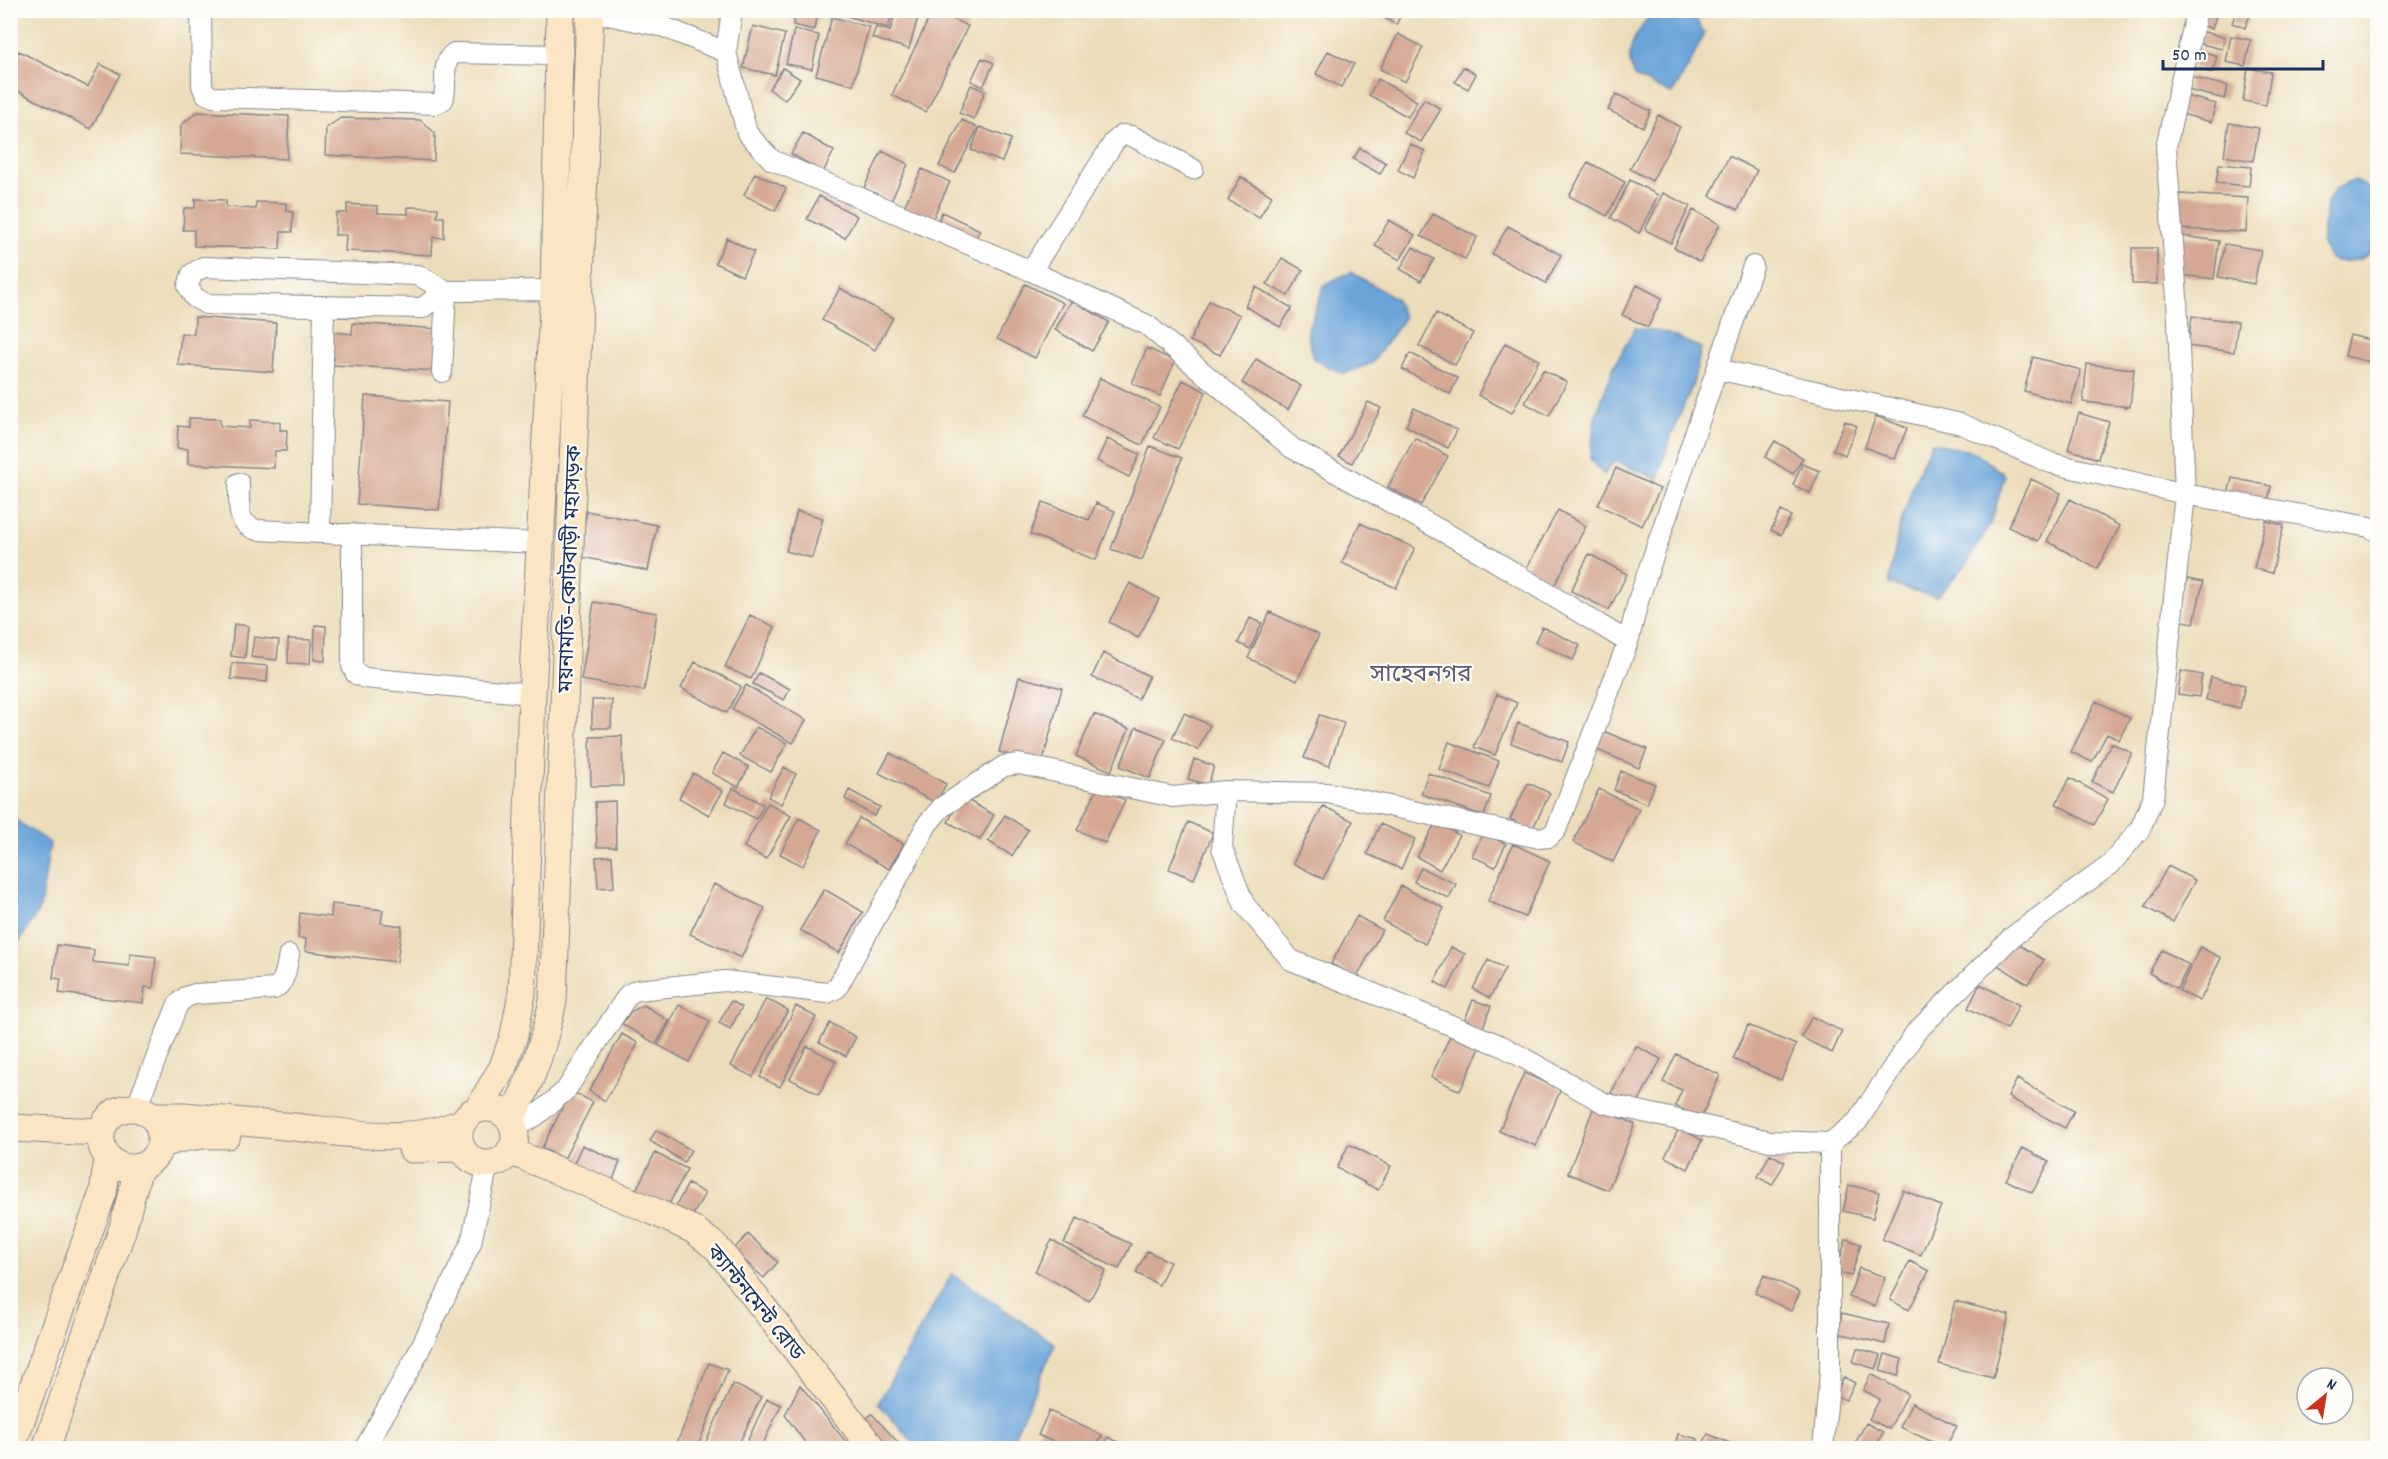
<svg xmlns="http://www.w3.org/2000/svg" width="2388" height="1459" viewBox="0 0 2388 1459" font-family="Dekko,'Noto Sans Bengali',sans-serif">
<rect width="100%" height="100%" fill="#fdfcf7"/>
<filter id="ink" filterUnits="userSpaceOnUse"><feTurbulence type="fractalNoise" baseFrequency=".0167" numOctaves="2"/><feDisplacementMap in="SourceGraphic" scale="12" xChannelSelector="R" yChannelSelector="G"/><feConvolveMatrix kernelMatrix="1 2 1 2 8 2 1 2 1" color-interpolation-filters="sRGB"/></filter>
<filter id="wash" filterUnits="userSpaceOnUse"><feTurbulence type="fractalNoise" baseFrequency=".008" numOctaves="4" result="noise"/><feDisplacementMap in="SourceGraphic" scale="24" xChannelSelector="R" yChannelSelector="G"/><feGaussianBlur stdDeviation="1.35" result="paint"/><feColorMatrix in="noise" values="0 0 0 0 0 0 0 0 0 0 0 0 0 0 0 0 0 1.4 0 .05"/><feComposite in="paint" operator="in"/></filter>
<g filter="url(#wash)">
<rect width="100%" height="100%" fill="#ecddba"/>
<path fill="#6aa4d9" stroke="#426a9c" stroke-width="1.5" d="M1653 11H1670L1696 19 1704 33 1690 64 1672 94 1634 77C1623 48 1636 34 1653 11Z
M2354 180 2375 192 2378 198C2378 236 2382 268 2331 260L2321 242 2327 203 2335 189Z
M1351 272 1395 298 1404 318 1372 363 1344 374 1313 359 1307 331 1325 284Z
M1635 328 1666 333 1701 348 1693 384 1669 441 1658 479 1614 461 1604 475 1590 459 1595 418 1614 366Z
M1931 442 1974 452 2005 475 1991 523 1965 566 1936 597 1889 584 1898 533 1913 485Z
M11 817 50 843 40 908 11 955Z
M952 1274 1055 1344 1009 1448H918L878 1403Z"/>
<g id="blocks">
<path fill="#d5a894" d="M796 10 818 15 814 30 793 25Z
M849 10H893L888 28 847 16Z
M896 10H920L909 49 872 38 876 27 890 31Z
M933 10 968 26 926 112 892 95Z
M1390 10H1403L1396 25 1386 19Z
M2203 10H2218L2212 29 2199 24Z
M2237 10H2252L2245 28 2232 23Z
M832 17 869 27 853 85 816 75Z
M753 26 785 34 775 75 743 68Z
M794 30 819 35 812 69 786 64Z
M2196 30 2225 37 2222 49 2193 42Z
M1398 34 1423 47 1405 82 1380 69Z
M2231 36 2251 40 2245 66 2226 62Z
M2196 49 2217 56 2212 73 2191 66Z
M19 51 88 87 100 64 120 74 91 129 10 87V66Z
M1328 51 1354 64 1341 87 1316 74Z
M982 58 994 63 983 87 971 81Z
M1463 67 1476 74 1468 89 1455 82Z
M783 68 800 79 785 100 769 89Z
M2248 68 2271 72 2266 105 2243 101Z
M2190 77 2228 86 2225 99 2187 90Z
M1378 79 1417 101 1408 117 1369 95Z
M971 85 985 91 974 119 959 113Z
M1616 94 1651 111 1643 127 1608 110Z
M2183 95 2216 104 2211 122 2178 113Z
M1424 99 1441 109 1421 142 1404 133Z
M197 112 289 116 287 159 180 154 181 125Z
M1658 115 1680 127 1652 181 1630 169Z
M341 118 420 120 435 133 434 161 325 155 326 128Z
M962 120 978 128 955 173 939 166Z
M2229 123 2259 128 2253 161 2224 156Z
M980 127 1011 139 1002 162 971 150Z
M803 133 834 151 823 172 791 154Z
M1410 144 1425 151 1413 178 1398 170Z
M1360 148 1386 163 1380 174 1353 159Z
M882 151 908 164 891 201 864 188Z
M1729 156 1757 170 1738 210 1710 196Z
M1588 162 1625 182 1607 216 1569 196Z
M2219 164 2251 167 2249 186 2216 183Z
M922 169 950 182 930 224 902 211Z
M755 173 786 188 775 211 744 195Z
M1241 177 1272 196 1259 218 1228 200Z
M1630 180 1658 195 1639 233 1611 218Z
M1663 193 1690 206 1671 243 1645 230Z
M2180 194 2248 198 2246 232 2178 229Z
M819 196 857 216 845 238 807 219Z
M195 199 226 200V207L256 209V202L286 203V211L293 212 292 232H281L280 249 194 246V230H183L184 208H195Z
M347 204 378 206V213L408 214V207L438 208 437 217H444V238L433 237 432 255 345 251 346 235H335L336 213H347Z
M1693 210 1720 224 1700 262 1674 248Z
M942 212 980 230 973 243 936 225Z
M1433 214 1477 237 1465 259 1421 236Z
M1389 220 1415 235 1400 260 1375 246Z
M1508 226 1561 255 1546 283 1492 254Z
M2182 236 2219 241 2214 279 2181 275Z
M727 238 754 252 742 276 715 263Z
M2225 244 2261 250 2254 284 2218 277Z
M1413 247 1434 259 1421 281 1400 269Z
M2132 248H2157V284H2132Z
M1282 258 1303 270 1288 296 1267 284Z
M1025 284 1063 303 1035 358 997 339Z
M1637 285 1662 298 1648 327 1622 315Z
M1256 287 1292 308 1280 327 1245 306Z
M840 288 893 318 875 350 822 320Z
M1072 300 1109 322 1092 351 1055 330Z
M1209 301 1240 315 1220 355 1190 341Z
M1436 313 1473 333 1455 365 1419 346Z
M2192 316 2238 322 2234 352 2188 346Z
M195 317 276 323 273 372 178 365 181 333 194 334Z
M353 323 440 329 438 371 332 365 334 332 352 334Z
M2350 335 2378 342V364L2345 356Z
M1505 343 1539 360 1512 413 1478 395Z
M1147 348 1175 361 1160 396 1132 383Z
M1410 353 1458 378 1450 394 1402 369Z
M2033 357 2081 370 2071 404 2024 391Z
M1256 359 1301 386 1288 410 1242 383Z
M2087 364 2134 369 2130 407 2083 402Z
M1543 370 1567 382 1549 416 1525 403Z
M1100 378 1160 407 1142 445 1082 416Z
M1183 380 1206 392 1178 449 1154 438Z
M365 396 448 402 439 510 357 504Z
M1368 402 1381 408 1352 463 1339 456Z
M1414 408 1457 430 1448 448 1406 426Z
M2079 413 2109 422 2098 459 2068 449Z
M1876 416 1907 428 1895 459 1865 447Z
M189 418 220 419V426L250 428V420L280 422V430H287L286 451H275L274 468 188 464V449L177 448 178 426 189 427Z
M1845 421 1857 426 1845 455 1833 450Z
M1415 438 1448 456 1421 505 1388 487Z
M1107 439 1140 454 1129 477 1097 461Z
M1775 441 1803 458 1793 474 1765 457Z
M1150 446 1182 458 1142 560 1111 549Z
M1802 464 1820 471 1810 493 1793 485Z
M1616 468 1660 489 1642 526 1598 505Z
M2232 478 2271 486 2268 502 2228 494Z
M2031 479 2061 493 2038 541 2008 527Z
M2070 499 2120 526 2097 569 2047 541Z
M1043 502 1089 520 1096 503 1115 511 1096 560 1030 534Z
M1558 510 1586 526 1554 586 1525 571Z
M587 511 657 525 648 571 578 556Z
M797 511 823 518 812 558 786 551Z
M1781 511 1791 516 1781 535 1771 530Z
M2266 521 2284 525 2272 573 2254 568Z
M1360 523 1415 548 1396 588 1342 563Z
M1589 554 1627 574 1609 610 1571 591Z
M2187 579 2203 582 2194 623 2178 620Z
M1130 583 1159 599 1138 638 1109 622Z
M594 602 657 613 644 691 581 680Z
M1270 612 1319 635 1297 681 1248 658Z
M750 615 775 627 751 679 725 667Z
M1250 618 1262 623 1250 649 1238 643Z
M234 624 248 626 245 658 231 656Z
M315 625 326 626 325 661 314 660Z
M1542 627 1580 645 1573 660 1535 642Z
M254 637 279 640 277 660 251 657Z
M288 639 311 640 310 664 288 663Z
M1103 653 1149 676 1138 699 1092 677Z
M695 662 741 686 727 713 681 688Z
M232 663 268 666 267 682 231 679Z
M2181 671 2202 675 2199 697 2178 694Z
M759 673 790 689 784 700 753 684Z
M1019 677 1062 688 1042 764 999 752Z
M2211 677 2245 685 2240 708 2206 700Z
M746 685 806 720 793 743 732 709Z
M1497 694 1517 703 1495 755 1474 747Z
M592 700H612L611 728H592Z
M2096 701 2130 718 2119 740 2107 734 2092 762 2071 752Z
M1184 713 1210 725 1198 750 1172 738Z
M1094 714 1129 729 1111 771 1076 756Z
M1319 715 1344 723 1329 766 1304 758Z
M1518 723 1569 742 1562 762 1511 743Z
M756 727 787 743 771 772 740 756Z
M1136 727 1166 739 1150 778 1120 766Z
M1603 731 1647 749 1639 768 1595 749Z
M622 736 623 786H591L590 737Z
M1449 742 1499 761 1489 788 1439 769Z
M2111 743 2132 753 2113 792 2092 782Z
M723 753 749 767 738 787 712 773Z
M890 753 946 784 936 803 879 773Z
M1194 759 1214 766 1208 785 1188 779Z
M784 767 796 774 781 804 768 797Z
M1621 771 1655 784 1647 804 1614 790Z
M693 773 723 791 709 815 679 798Z
M1428 773 1491 796 1484 816 1421 794Z
M2070 778 2108 799 2094 825 2056 804Z
M1528 783 1550 793 1532 830 1510 819Z
M1098 787 1125 800 1105 843 1077 830Z
M733 788 764 805 756 819 726 803Z
M1599 789 1639 809 1613 862 1573 842Z
M849 790 880 807 874 816 845 799Z
M962 797 994 815 980 840 948 822Z
M615 801 616 847H597L595 802Z
M768 803 791 816 766 859 744 847Z
M1323 806 1353 821 1323 879 1293 863Z
M1005 815 1028 830 1012 856 988 841Z
M799 818 821 830 803 866 780 854Z
M859 818 904 844 889 869 845 844Z
M1188 822 1213 833 1194 879 1169 869Z
M1436 822 1459 835 1440 870 1417 857Z
M1380 824 1415 839 1401 869 1367 854Z
M1483 833 1506 844 1495 867 1472 856Z
M1513 844 1550 861 1525 917 1488 901Z
M612 856 614 887 598 888 596 857Z
M2168 866 2195 880 2173 922 2145 907Z
M1421 868 1456 884 1449 898 1414 882Z
M714 884 765 908 741 958 690 934Z
M1401 886 1444 908 1425 944 1383 921Z
M824 889 863 912 839 953 800 930Z
M332 904 383 910 381 923 402 926 397 962 305 951 306 939 298 938 300 913 331 917Z
M1357 916 1382 930 1357 977 1331 964Z
M2011 940 2044 960 2028 984 1996 964Z
M57 945 94 950 93 962 129 966 130 954 156 957 153 988 145 987 143 1003 59 993 61 979 53 978Z
M1451 947 1465 954 1448 989 1435 982Z
M2200 947 2221 958 2200 1001 2179 991Z
M2162 950 2189 965 2177 989 2149 973Z
M1488 960 1505 968 1490 998 1473 989Z
M1980 984 2019 1005 2007 1029 1968 1008Z
M766 999 788 1010 753 1077 731 1066Z
M1473 1000 1491 1006 1481 1033 1462 1026Z
M731 1001 742 1007 730 1029 719 1023Z
M644 1005 669 1021 656 1044 622 1024 630 1012Z
M679 1005 710 1021 689 1062 658 1045Z
M796 1006 816 1017 780 1087 760 1077Z
M1812 1017 1842 1031 1832 1053 1801 1037Z
M830 1023 856 1037 846 1056 819 1042Z
M1748 1025 1796 1045 1781 1080 1733 1059Z
M622 1034 638 1043 605 1101 589 1091Z
M1451 1034 1480 1048 1460 1091 1431 1077Z
M807 1046 836 1061 819 1094 790 1079Z
M1636 1046 1661 1059 1636 1106 1611 1093Z
M1676 1054 1720 1075 1701 1118 1675 1106 1682 1090 1663 1082Z
M1524 1073 1561 1089 1536 1146 1499 1131Z
M2017 1079 2074 1111 2065 1128 2008 1097Z
M571 1091 593 1102 564 1159 542 1148Z
M1594 1107 1635 1124 1608 1190 1568 1173Z
M1679 1128 1702 1140 1688 1169 1665 1157Z
M656 1130 691 1150 684 1162 650 1141Z
M1349 1144 1391 1166 1378 1190 1337 1168Z
M582 1145 620 1162 610 1187 571 1170Z
M2023 1148 2049 1162 2032 1193 2006 1180Z
M655 1153 687 1169 666 1210 634 1194Z
M1770 1154 1785 1162 1772 1185 1758 1177Z
M688 1184 705 1193 689 1222 672 1213Z
M1849 1185 1879 1192 1873 1218 1843 1211Z
M1903 1190 1941 1206 1921 1255 1882 1239Z
M1077 1218 1131 1244 1119 1269 1064 1243Z
M748 1234 778 1262 764 1278 733 1250Z
M1846 1239 1861 1244 1851 1276 1836 1272Z
M1052 1240 1106 1270 1089 1301 1035 1271Z
M1147 1251 1170 1262 1159 1285 1136 1273Z
M1910 1261 1929 1271 1909 1310 1890 1300Z
M1859 1268 1885 1277 1875 1306 1849 1297Z
M1764 1275 1800 1292 1791 1311 1755 1293Z
M1955 1301 2009 1315 1993 1378 1939 1364Z
M1842 1313 1889 1324 1885 1344 1838 1333Z
M1857 1348 1881 1355 1876 1369 1853 1362Z
M1885 1354 1902 1359 1898 1376 1880 1371Z
M709 1363 728 1370 697 1448H675Z
M1871 1374 1908 1394 1889 1429 1869 1419 1880 1399 1863 1390Z
M1844 1377 1855 1383 1846 1400 1835 1395Z
M733 1384 761 1397 737 1448H703Z
M800 1385 847 1443 843 1448H809L785 1415Z
M767 1399 781 1405 761 1448H756L746 1444Z
M1912 1403 1957 1426 1945 1448 1900 1427Z
M1049 1411 1102 1435 1096 1448H1067L1038 1435Z
M872 1414 903 1448H884L861 1423Z
M1866 1423 1883 1432 1875 1448H1863L1855 1444Z
M1678 1434 1698 1439 1695 1448H1674Z
M1708 1434 1737 1446 1736 1448H1701Z
M1108 1437 1130 1448H1103Z"/>
</g>
</g>
<g filter="url(#ink)">
<use href="#blocks" fill-opacity="0" stroke="#84868c" stroke-width="1.5"/>
<g fill="none" stroke-linecap="round" stroke-linejoin="round">
<defs>
<path id="minor" d="M201 10 202 86 206 94 213 97 436 104 443 100C449 85 439 64 454 53L559 55
M732 10 726 52 747 133 772 160 1031 271 1147 325 1292 448 1480 552 1628 642 1639 598 1717 369 1961 424 2051 463 2185 494 2369 527 2378 532
M590 11 664 27 726 52
M1031 271 1114 142 1122 135 1132 136 1193 169
M446 291 422 308 206 304 194 297 188 286 192 274 203 267 418 275 446 291 568 290
M1717 369 1753 266
M442 372 446 291
M239 483C240 503 234 523 257 530L540 543
M320 533 324 306
M352 534V666L356 674 365 678 532 694
M1226 791 1222 848 1244 904 1291 960 1502 1046 1604 1103 1770 1141 1830 1143 1857 1122 1916 1032 2012 937 2110 865 2140 829 2153 798 2185 494 2177 298 2166 147 2197 10
M136 1108 178 1004 186 997 195 994 274 989C286 982 286 968 289 955
M514 1128 537 1115 566 1090 624 1001 629 994 637 990 725 981 827 993 837 988 928 823 942 807 1004 766 1019 764 1173 797 1226 791 1328 793 1539 838 1549 837 1556 830 1628 642
M365 1448 415 1359 471 1243 488 1164
M1823 1448 1830 1373V1143"/>
<path id="secondary" d="M101 1138a30 30 0 1 1 60 0a30 30 0 1 1-60 0Z
M459 1136a28 28 0 1 1 56 0a28 28 0 1 1-56 0Z
M478 1109 503 1067 514 1035 522 993 532 694 554 290 560 10
M152 1116H184C221 1120 257 1123 294 1127 349 1133 409 1145 461 1123
M510 1120C533 1079 543 1046 553 1001L590 10
M10 1128 101 1132
M161 1145C184 1136 202 1134 227 1135
M412 1149 462 1148
M510 1151 653 1211 694 1230 717 1248 872 1448
M11 1448 103 1193 108 1158
M46 1448 122 1231 139 1167"/>
</defs>
<use href="#minor" stroke="#84868c" stroke-width="22"/>
<use href="#secondary" stroke="#84868c" stroke-width="29"/>
<use href="#minor" stroke="#fff" stroke-width="20"/>
<use href="#secondary" stroke="#fbe6c4" stroke-width="27"/>
</g>
</g>
<g text-anchor="middle" stroke-width="4.5" stroke-linejoin="round" paint-order="stroke">
<g font-size="21" fill="#1b2f5e" stroke="#fdfcf7">
<text transform="translate(569 569) rotate(-88)" y="7">ময়নামতি–কোটবাড়ী মহাসড়ক</text>
<text transform="translate(756 1302) rotate(51)" y="7">ক্যান্টনমেন্ট রোড</text>
</g>
<g font-size="24" fill="#5c5971" stroke="#fdfcf7">
<text x="1421" y="681">সাহেবনগর</text>
</g>
</g>
<rect width="2388" height="1459" fill="none" stroke="#fdfcf7" stroke-width="36"/>
<g transform="translate(2325 1396) rotate(30)"><circle r="28" fill="#fdfcf7" stroke="#a3aaba" stroke-width="1.5"/>
<path d="M0-4.5L10 22L0 15L-10 22Z" fill="#c8321e"/>
<text y="-9" font-size="16" font-weight="bold" text-anchor="middle" fill="#1b2f5e">N</text>
</g>
<path d="M2163 60v9h160v-9" fill="none" stroke="#1b2f5e" stroke-width="3"/>
<text x="2172" y="60" font-size="18" fill="#1b2f5e" stroke="#fdfcf7" stroke-width="4.5" paint-order="stroke">50 m</text>
</svg>
